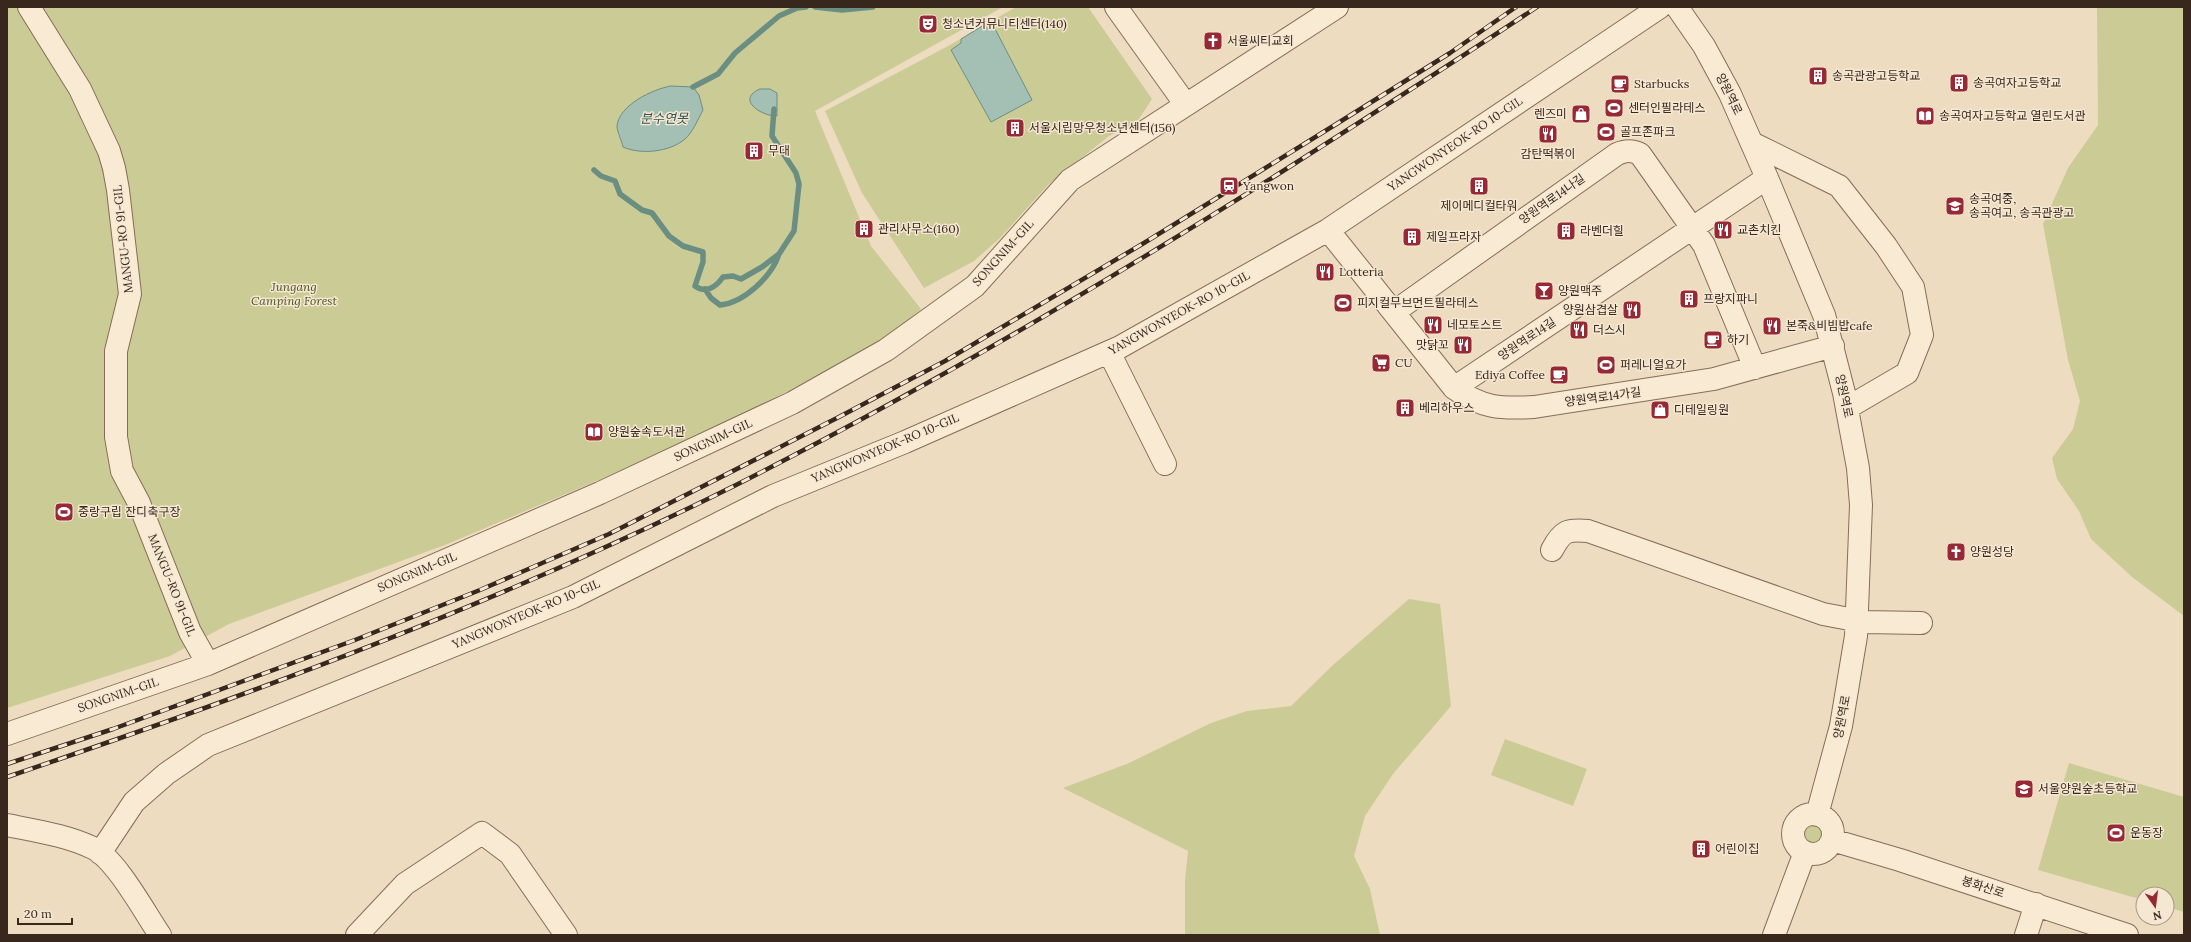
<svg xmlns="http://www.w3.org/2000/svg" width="2191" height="942" viewBox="0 0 2191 942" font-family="Lora,'Noto Sans KR',serif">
<rect width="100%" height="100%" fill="#eedcc1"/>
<path fill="#cbcb95" d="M7 7H1003L815 111 871 246 921 309 883 342 691 441 445 545 229 624 170 656 7 708Z
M1016 7H1088L1152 99 1137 122 1109 136 1048 185 1000 238 974 261 924 288 862 193 825 111 950 45Z
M2097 7H2184V616L2132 577 2091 539 2079 511 2057 479 2052 458 2073 429 2080 401 2068 360 2043 224 2068 168 2098 125Z
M1409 599 1440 604 1451 706 1393 774 1365 816 1354 856 1370 889 1380 935H1185V880L1188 851 1063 788 1129 763 1211 723 1247 711 1291 706 1333 665Z
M1505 739 1587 769 1573 806 1491 775Z
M2069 763 2184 797V912L2167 907V894H2143V900L2038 870Z
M1800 834a13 13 0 1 1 26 0a13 13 0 1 1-26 0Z"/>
<path fill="#a4c0b5" stroke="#6b8e82" d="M984 25H993L1032 100 991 122 951 50 961 43V39Z
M671 86 693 87 699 95 703 110C698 119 693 132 685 139 670 152 641 155 623 147 622 141 617 132 617 126 619 105 653 89 671 86Z
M760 89H770L777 93V116C760 116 736 99 760 89Z"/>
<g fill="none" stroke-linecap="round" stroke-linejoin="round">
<path stroke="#6b8e82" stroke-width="5.5" d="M815 7 842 10 873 7
M693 87 718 74 735 53 779 16 797 8 806 7
M594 170 601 176 615 181 620 194 642 210 652 213 669 236 683 246 703 252V262L695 286C706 294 716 287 723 277L733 276 741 279 762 267 779 254 794 231 799 184 796 173 772 136 774 109
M705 289 711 298 720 305C744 303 772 276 779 254"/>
<defs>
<path id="minor" d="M29 7 80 89 109 151 114 168 118 190 130 294 116 351V437L122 471 139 503 190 632 208 664
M1116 7 1186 105
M1677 7 1704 46 1730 94 1767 178 1824 315 1844 393 1858 468 1861 505 1856 636 1841 726 1817 815
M1752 143 1839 186 1886 246 1913 287 1922 335 1907 373 1847 408
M1328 230 1454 388C1482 408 1500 409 1534 407L1714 379 1833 346
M1394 312 1617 154C1626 150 1632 150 1640 154L1704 245 1755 368
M1109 352 1165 464
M1454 388 1767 178
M1552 550C1562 531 1567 529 1588 531L1823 614 1865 622 1921 623
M7 734 208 664 600 493 792 403 886 350 975 286 1070 180 1337 7
M1793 834a20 20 0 1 1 40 0a20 20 0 1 1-40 0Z
M7 825C36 831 66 835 93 848 116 859 145 913 160 935
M1832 840 1900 860 2127 935
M100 853 134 802 166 774 208 745 573 597 773 496 905 442 1120 347 1328 230 1660 7
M357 935 405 884 482 833 510 854 566 935
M1774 935 1805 852
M2026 935 2036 904"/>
</defs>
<use href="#minor" stroke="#876d59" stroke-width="24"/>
<use href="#minor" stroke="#f9ead4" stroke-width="22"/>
<defs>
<path id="rail" d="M7 764 113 729 355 640 480 590 609 534 837 418 945 361 1144 243 1338 123 1450 53 1516 7
M7 777C255 693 502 602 736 485 924 390 1105 283 1283 171 1368 117 1453 63 1537 7"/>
</defs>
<use href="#rail" stroke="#37271d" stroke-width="4.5"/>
<use href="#rail" stroke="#f5e7d1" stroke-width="3" stroke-dasharray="9" stroke-linecap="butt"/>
</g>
<defs>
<symbol id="theatre-square" viewBox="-11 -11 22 22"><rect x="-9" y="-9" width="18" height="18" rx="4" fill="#962935" stroke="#f5e7d1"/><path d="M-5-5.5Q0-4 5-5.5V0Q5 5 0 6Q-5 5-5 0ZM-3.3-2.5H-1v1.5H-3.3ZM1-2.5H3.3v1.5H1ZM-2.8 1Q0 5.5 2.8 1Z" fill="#fff"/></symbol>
<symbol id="church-square" viewBox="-11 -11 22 22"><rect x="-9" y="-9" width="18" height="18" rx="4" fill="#962935" stroke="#f5e7d1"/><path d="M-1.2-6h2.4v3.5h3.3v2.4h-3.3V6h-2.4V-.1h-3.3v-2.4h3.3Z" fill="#fff"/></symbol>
<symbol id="building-square" viewBox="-11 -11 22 22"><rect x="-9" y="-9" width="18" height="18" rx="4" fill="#962935" stroke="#f5e7d1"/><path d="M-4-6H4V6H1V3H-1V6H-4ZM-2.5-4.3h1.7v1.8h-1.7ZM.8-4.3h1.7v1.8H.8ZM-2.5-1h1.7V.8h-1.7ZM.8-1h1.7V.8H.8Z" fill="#fff"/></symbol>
<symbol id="cafe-square" viewBox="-11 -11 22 22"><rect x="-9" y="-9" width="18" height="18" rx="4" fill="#962935" stroke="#f5e7d1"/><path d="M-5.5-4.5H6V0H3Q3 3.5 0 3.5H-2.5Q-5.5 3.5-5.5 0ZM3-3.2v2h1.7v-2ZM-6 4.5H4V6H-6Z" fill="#fff"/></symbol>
<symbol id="stadium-square" viewBox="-11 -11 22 22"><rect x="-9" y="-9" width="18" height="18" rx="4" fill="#962935" stroke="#f5e7d1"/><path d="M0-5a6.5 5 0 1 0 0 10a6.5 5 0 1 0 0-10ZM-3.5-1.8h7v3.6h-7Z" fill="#fff"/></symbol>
<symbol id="shop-square" viewBox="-11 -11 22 22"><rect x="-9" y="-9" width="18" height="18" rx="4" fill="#962935" stroke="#f5e7d1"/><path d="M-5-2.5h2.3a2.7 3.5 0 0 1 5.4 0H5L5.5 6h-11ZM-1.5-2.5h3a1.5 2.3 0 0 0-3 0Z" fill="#fff"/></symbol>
<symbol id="library-square" viewBox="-11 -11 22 22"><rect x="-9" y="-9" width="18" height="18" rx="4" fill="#962935" stroke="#f5e7d1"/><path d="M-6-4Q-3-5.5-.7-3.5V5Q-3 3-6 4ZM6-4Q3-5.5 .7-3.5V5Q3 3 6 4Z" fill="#fff"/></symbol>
<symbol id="restaurant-square" viewBox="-11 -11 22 22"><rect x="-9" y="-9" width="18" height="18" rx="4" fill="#962935" stroke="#f5e7d1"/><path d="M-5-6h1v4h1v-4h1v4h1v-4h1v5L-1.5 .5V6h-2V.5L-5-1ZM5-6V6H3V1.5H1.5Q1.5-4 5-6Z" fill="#fff"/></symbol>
<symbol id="station-square" viewBox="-11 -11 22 22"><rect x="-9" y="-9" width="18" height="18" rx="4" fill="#962935" stroke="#f5e7d1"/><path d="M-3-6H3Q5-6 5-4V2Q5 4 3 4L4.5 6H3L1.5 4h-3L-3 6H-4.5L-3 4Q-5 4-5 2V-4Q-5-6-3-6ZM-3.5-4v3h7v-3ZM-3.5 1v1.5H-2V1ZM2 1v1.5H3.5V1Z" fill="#fff"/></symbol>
<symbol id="school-square" viewBox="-11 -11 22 22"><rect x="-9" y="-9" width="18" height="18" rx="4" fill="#962935" stroke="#f5e7d1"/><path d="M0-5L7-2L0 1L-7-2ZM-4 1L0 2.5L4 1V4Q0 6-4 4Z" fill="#fff"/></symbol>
<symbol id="bar-square" viewBox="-11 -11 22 22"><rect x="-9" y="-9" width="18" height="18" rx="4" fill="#962935" stroke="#f5e7d1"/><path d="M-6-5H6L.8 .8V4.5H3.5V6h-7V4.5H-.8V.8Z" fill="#fff"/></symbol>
<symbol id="supermarket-square" viewBox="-11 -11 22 22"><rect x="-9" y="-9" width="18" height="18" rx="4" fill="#962935" stroke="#f5e7d1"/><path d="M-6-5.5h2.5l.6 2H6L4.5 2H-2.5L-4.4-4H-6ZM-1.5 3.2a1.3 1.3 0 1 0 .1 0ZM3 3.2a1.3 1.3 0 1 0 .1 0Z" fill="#fff"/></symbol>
</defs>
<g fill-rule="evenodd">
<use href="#theatre-square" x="917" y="13" width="22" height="22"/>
<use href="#church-square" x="1202" y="30" width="22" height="22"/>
<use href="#building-square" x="1807" y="65" width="22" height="22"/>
<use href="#building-square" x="1948" y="72" width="22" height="22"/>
<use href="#cafe-square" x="1609" y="73" width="22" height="22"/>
<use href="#stadium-square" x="1603" y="97" width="22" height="22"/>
<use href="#shop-square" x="1570" y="103" width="22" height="22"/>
<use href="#library-square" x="1914" y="105" width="22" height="22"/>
<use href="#building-square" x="1004" y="117" width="22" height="22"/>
<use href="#stadium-square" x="1595" y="121" width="22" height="22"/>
<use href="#restaurant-square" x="1537" y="123" width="22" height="22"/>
<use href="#building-square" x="743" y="140" width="22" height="22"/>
<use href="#station-square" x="1218" y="175" width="22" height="22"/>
<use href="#building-square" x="1468" y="175" width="22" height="22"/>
<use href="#school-square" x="1944" y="195" width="22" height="22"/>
<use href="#building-square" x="853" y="218" width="22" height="22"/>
<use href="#restaurant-square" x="1712" y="219" width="22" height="22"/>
<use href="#building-square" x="1555" y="220" width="22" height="22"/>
<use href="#building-square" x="1401" y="226" width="22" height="22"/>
<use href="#restaurant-square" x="1314" y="261" width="22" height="22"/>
<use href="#bar-square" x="1533" y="280" width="22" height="22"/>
<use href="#building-square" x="1678" y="288" width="22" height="22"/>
<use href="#stadium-square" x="1332" y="292" width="22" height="22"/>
<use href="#restaurant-square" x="1621" y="299" width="22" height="22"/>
<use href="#restaurant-square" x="1422" y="314" width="22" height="22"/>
<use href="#restaurant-square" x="1761" y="315" width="22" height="22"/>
<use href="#restaurant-square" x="1568" y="319" width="22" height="22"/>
<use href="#cafe-square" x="1702" y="329" width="22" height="22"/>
<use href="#restaurant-square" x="1452" y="334" width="22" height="22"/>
<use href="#supermarket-square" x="1370" y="352" width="22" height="22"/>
<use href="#stadium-square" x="1595" y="354" width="22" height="22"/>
<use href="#cafe-square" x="1548" y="364" width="22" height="22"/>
<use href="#building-square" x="1394" y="397" width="22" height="22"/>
<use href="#shop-square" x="1649" y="399" width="22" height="22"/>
<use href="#library-square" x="583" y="421" width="22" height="22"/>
<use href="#stadium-square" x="53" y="501" width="22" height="22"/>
<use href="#church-square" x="1945" y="541" width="22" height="22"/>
<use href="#school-square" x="2013" y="778" width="22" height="22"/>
<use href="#stadium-square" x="2105" y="822" width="22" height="22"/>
<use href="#building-square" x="1690" y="838" width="22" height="22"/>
</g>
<g text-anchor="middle" stroke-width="3" stroke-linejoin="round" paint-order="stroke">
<g font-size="12" fill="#37271d" stroke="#f5e7d1" text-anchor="start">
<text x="942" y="28">청소년커뮤니티센터(140)</text>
<text x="1227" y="45">서울씨티교회</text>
<text x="1832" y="80">송곡관광고등학교</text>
<text x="1973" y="87">송곡여자고등학교</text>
<text x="1634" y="88">Starbucks</text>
<text x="1628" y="112">센터인필라테스</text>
<text x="1567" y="118" text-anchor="end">렌즈미</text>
<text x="1939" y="120">송곡여자고등학교 열린도서관</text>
<text x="1029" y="132">서울시립망우청소년센터(156)</text>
<text x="1620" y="136">골프존파크</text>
<text x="768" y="155">무대</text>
<text x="1548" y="158" text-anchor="middle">감탄떡볶이</text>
<text x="1243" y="190">Yangwon</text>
<text x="1969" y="203">송곡여중,<tspan x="1969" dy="14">송곡여고, 송곡관광고</tspan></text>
<text x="1479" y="210" text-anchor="middle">제이메디컬타워</text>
<text x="878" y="233">관리사무소(160)</text>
<text x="1737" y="234">교촌치킨</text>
<text x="1580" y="235">라벤더힐</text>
<text x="1426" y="241">제일프라자</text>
<text x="1339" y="276">Lotteria</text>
<text x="1558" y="295">양원맥주</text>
<text x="1703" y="303">프랑지파니</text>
<text x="1357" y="307">피지컬무브먼트필라테스</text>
<text x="1618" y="314" text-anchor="end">양원삼겹살</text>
<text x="1447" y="329">네모토스트</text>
<text x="1786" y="330">본죽&amp;비빔밥cafe</text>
<text x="1593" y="334">더스시</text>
<text x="1727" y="344">하기</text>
<text x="1449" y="349" text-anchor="end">맛닭꼬</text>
<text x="1395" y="367">CU</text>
<text x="1620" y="369">퍼레니얼요가</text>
<text x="1545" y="379" text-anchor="end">Ediya Coffee</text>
<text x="1419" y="412">베리하우스</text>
<text x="1674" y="414">디테일링원</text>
<text x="608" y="436">양원숲속도서관</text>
<text x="78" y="516">중랑구립 잔디축구장</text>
<text x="1970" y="556">양원성당</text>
<text x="2038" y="793">서울양원숲초등학교</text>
<text x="2130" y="837">운동장</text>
<text x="1715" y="853">어린이집</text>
</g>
<g font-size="12" fill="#37271d" stroke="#f5e7d1">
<text transform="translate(1729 94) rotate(64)" y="4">양원역로</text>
<text transform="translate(1455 144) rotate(-34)" y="4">YANGWONYEOK-RO 10-GIL</text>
<text transform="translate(1552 199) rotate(-35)" y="4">양원역로14나길</text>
<text transform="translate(123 239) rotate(-96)" y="4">MANGU-RO 91-GIL</text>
<text transform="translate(1003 253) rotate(-48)" y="4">SONGNIM-GIL</text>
<text transform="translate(1179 313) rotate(-29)" y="4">YANGWONYEOK-RO 10-GIL</text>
<text transform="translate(1527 339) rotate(-34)" y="4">양원역로14길</text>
<text transform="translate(1844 396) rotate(78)" y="4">양원역로</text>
<text transform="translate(1603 397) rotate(-8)" y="4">양원역로14가길</text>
<text transform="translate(713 440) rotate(-25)" y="4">SONGNIM-GIL</text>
<text transform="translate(885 448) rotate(-23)" y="4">YANGWONYEOK-RO 10-GIL</text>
<text transform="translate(417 572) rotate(-23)" y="4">SONGNIM-GIL</text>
<text transform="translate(172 585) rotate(68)" y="4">MANGU-RO 91-GIL</text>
<text transform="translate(526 614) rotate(-23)" y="4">YANGWONYEOK-RO 10-GIL</text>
<text transform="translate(118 695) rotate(-19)" y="4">SONGNIM-GIL</text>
<text transform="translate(1842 717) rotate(-79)" y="4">양원역로</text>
<text transform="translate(1983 887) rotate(18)" y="4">봉화산로</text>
</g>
<g font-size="12" font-style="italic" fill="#4c5324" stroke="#f5e7d1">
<text x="294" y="291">Jungang<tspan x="294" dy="14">Camping Forest</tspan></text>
</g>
<g font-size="13" font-style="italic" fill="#2c564f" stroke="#f5e7d1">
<text x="664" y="123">분수연못</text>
</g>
</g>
<rect width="2191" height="942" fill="none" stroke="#37271d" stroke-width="16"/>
<g transform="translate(2155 906) rotate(166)"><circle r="19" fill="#f5e7d1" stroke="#a99a89"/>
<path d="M0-3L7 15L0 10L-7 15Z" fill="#962935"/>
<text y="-6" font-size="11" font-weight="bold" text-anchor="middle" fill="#37271d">N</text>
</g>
<path d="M18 918v6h54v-6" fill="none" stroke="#37271d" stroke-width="2"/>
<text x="24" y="918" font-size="12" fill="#37271d" stroke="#f5e7d1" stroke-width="3" paint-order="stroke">20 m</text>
</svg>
